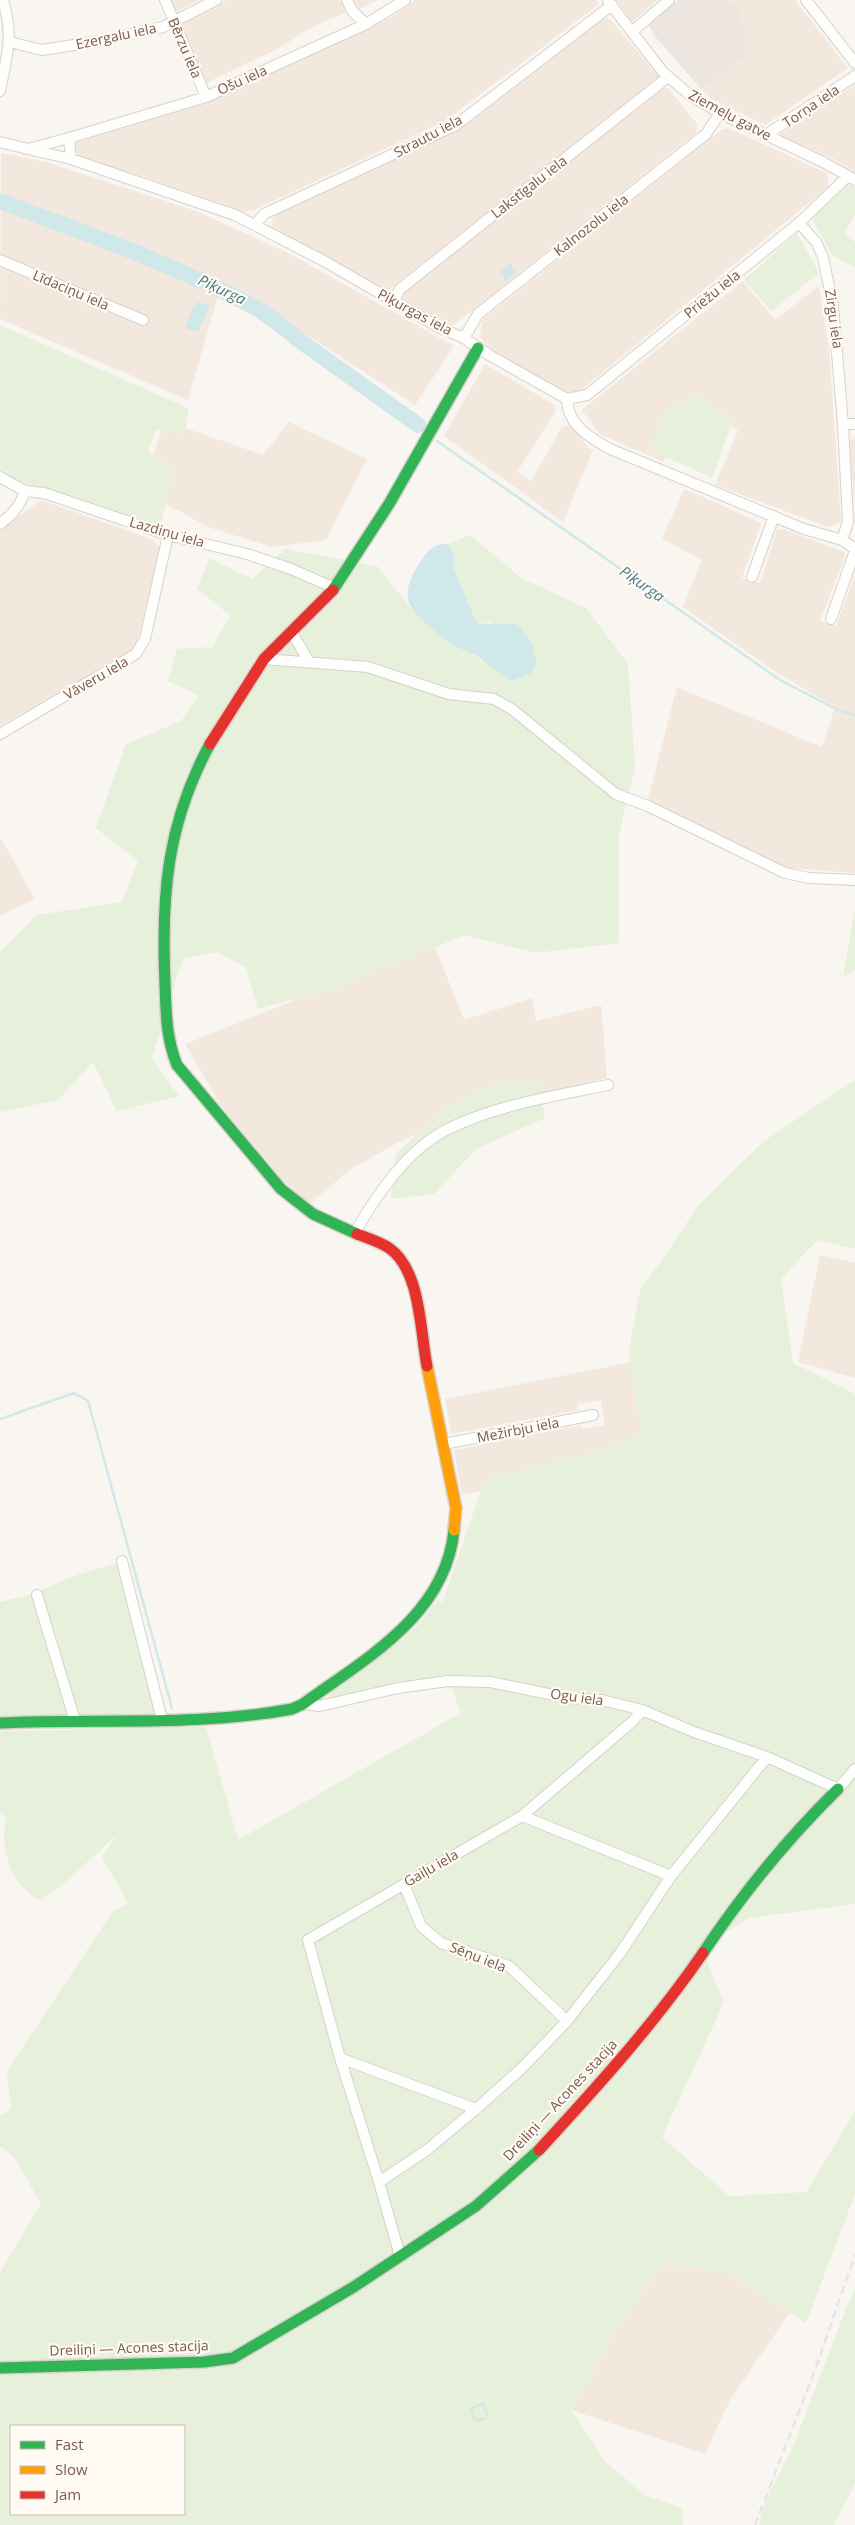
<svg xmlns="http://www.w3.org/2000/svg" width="855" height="2525" viewBox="0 0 855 2525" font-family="'Open Sans',sans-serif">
<rect width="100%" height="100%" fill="#f9f5f0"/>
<path fill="#f2e8de" d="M170 0H200L175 12Z
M226 0H340L346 13 312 27 279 48 204 84 182 24Z
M354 0H378L359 9Z
M415 0H596L599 4 445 121 254 210 245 212 145 177 78 157 75 143 207 103 364 31 393 16Z
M616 0H657L632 22Z
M727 0H795L848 68 765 125 712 99 702 90 743 57 737 8Z
M601 19H610L659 77 386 292 273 231 271 221 279 213 468 124Z
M855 85V173L832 158 779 135Z
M664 88H668L697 124 696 133 450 328 404 302 402 295 451 252Z
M728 128 826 173 829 180 827 188 581 390 566 393 492 351 480 337 482 320 721 130Z
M1 153 46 162 196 211 288 253 454 346 415 405 310 337 220 289 188 400 0 319Z
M743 281 775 320 819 286 829 349 841 522 828 527 715 485 738 430 685 408 663 462 600 434 582 410Z
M485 364 553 404 556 411 517 472 531 481 562 427 572 425 588 448 593 450 563 522 444 436Z
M165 421 263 455 289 422 367 459 326 540 272 547 208 527 141 490Z
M855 436V506L849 442Z
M687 490 761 523 742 578 760 583 777 530 783 529 844 552 845 556 820 621 836 626 855 575V873L788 868 648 800 677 687 822 747 835 707 768 667 683 607 702 560 662 539 683 491Z
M41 500 154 540 160 549 136 647 0 726V530Z
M0 837 35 899 0 916Z
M434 945 464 1020 532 998 536 1021 601 1005 607 1078 456 1118 400 1141 351 1169 309 1204 282 1179 219 1103 185 1044Z
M820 1255 855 1263V1378L798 1362Z
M643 1360 653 1449 462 1495 454 1450 581 1425 582 1429 605 1425 601 1400 577 1404 578 1410 451 1434 445 1399Z
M664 2264 746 2269 793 2308 730 2400 705 2454 571 2410 629 2308Z"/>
<path fill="#ede5e0" d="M678 0H727L737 8 746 31 743 57 702 90 653 34 648 23Z"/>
<path fill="#e7f0db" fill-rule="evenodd" d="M849 184 855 188V214L845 233 855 242V267L832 255 812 219Z
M797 233 819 273 771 311 744 280Z
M0 325 188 408 185 435 156 430 148 451 174 468 160 529 21 482 0 470Z
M696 394 733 420 712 478 650 449 662 413Z
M470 535 521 578 586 608 628 664 635 766 619 835V943L535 953 465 935 329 990 258 1009 246 968 217 952 183 958 152 1058 179 1096 117 1111 93 1062 58 1100 0 1112V952L37 915 122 902 138 861 96 828 126 744 181 721 199 696 168 681 177 649 213 647 230 615 197 589 209 558 252 579 285 549 377 566C399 593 418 620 446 641 458 649 473 651 483 663L491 622 481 624 476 621 454 569 455 556 448 544Z
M855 909V971L843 976Z
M855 1080V1249L817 1240 781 1279 793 1363 855 1394V1904L748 1918 702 1949 724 2002 662 2137 729 2196 806 2192 855 2112V2194L806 2323 725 2272 664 2264 629 2308 571 2410 605 2461 644 2495 682 2508 683 2525H0V2273L41 2203 13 2156 0 2146V2116L11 2109 7 2071 113 1911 128 1903 102 1857 118 1834 62 1885 40 1900C10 1885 0 1849 6 1818L0 1812V1731L206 1727 238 1840 461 1713 447 1676 432 1677 330 1698 328 1692 403 1639 420 1623 439 1598 442 1604 485 1479 608 1448 641 1433 629 1351 640 1290 667 1253 697 1207 764 1141ZM11 2426H184V2514H11Z
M538 1081 545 1118 476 1149 434 1194 391 1199 395 1155 443 1110 496 1082Z
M122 1561 162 1720 0 1722V1602L32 1594 77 1575Z
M855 2288V2484L834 2525H759C764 2494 784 2470 795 2441 816 2390 833 2338 855 2288Z"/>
<path fill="#d0e8ea" d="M510 263 517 272 506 281 499 272Z
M198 302 210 306 198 332 185 328 193 307Z
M448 544 455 556 454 569 476 621 481 624H517L532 644 537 663 530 674 511 681C499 673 488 664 477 656 469 651 460 649 452 645 445 640 438 634 431 628 405 607 400 594 419 564 426 553 433 542 448 544Z"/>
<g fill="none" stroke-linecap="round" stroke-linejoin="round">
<path stroke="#d0e8ea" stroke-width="2.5" d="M437 441 780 680 836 709 855 715
M0 1419 74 1393 88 1401 172 1708
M485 2418 475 2421 471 2408 484 2404 487 2415"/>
<path stroke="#d0e8ea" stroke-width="16" d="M0 201C66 226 134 250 199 280 236 297 266 310 296 338L418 425"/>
<defs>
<path id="street" d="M165 0 206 97
M347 0 352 11 366 24
M806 0 855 63
M608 1 663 72 691 96 720 113 823 162 855 180
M633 31 669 0
M10 42 42 50 100 41 163 27 216 0
M0 91C7 55 14 36 3 0
M766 135 855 76
M0 142 28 149 69 138
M28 149 71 159 235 215 324 261 440 328 464 338 489 355 567 399
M71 159 69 138 206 97 366 24 405 0
M799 223 816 242 823 257 833 306 843 424
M255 225 264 214 456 125 612 5
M0 260 143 320
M394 301 400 289 668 77
M464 338 478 314 706 134 720 113
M567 399 587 395 799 223 848 176
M567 399C567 424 590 438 610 449L804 529 842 540 855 549
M0 477 25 491 44 493 168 535 247 554 291 569 335 588
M0 524C12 515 21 505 25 491
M842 540 848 522 843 424H855
M752 577 774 516
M831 619 855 551
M291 631 309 662
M264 659 368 667 449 694 494 699 513 710 616 794 648 806 785 873 809 878 855 880
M0 734 136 654 145 639 168 535
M355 1232C377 1195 406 1151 446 1130 495 1105 555 1096 608 1085
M444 1444 593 1415
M122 1561 162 1720
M37 1595 75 1721
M303 1704 320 1706 398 1688 448 1681 490 1682 568 1698 602 1700 642 1710 694 1732 767 1757 838 1789 855 1769
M642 1710 633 1721 522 1816 308 1940 340 2058 379 2182 427 2150 476 2109 522 2068 567 2021 621 1952 671 1876 767 1757
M522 1816 671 1876
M404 1884 421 1926 441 1943 509 1966 567 2021
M340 2058 476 2109
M379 2182 400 2256"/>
<path id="fast" d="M333 590 389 504 478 348
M210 744C167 823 161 895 165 983 166 1012 166 1038 177 1065L281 1189 313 1214 357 1234
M0 1723C97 1718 196 1727 292 1709L303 1704C365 1659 446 1615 454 1530
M703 1953C743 1893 787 1839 838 1789
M0 2368 204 2362 233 2358 352 2288 476 2206 539 2150"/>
<path id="slow" d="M427 1366 456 1508 454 1530"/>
<path id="jam" d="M210 744 264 659 333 590
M357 1234C367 1238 380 1242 389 1248 421 1270 420 1331 427 1366
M539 2150C597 2087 655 2023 703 1953"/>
</defs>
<use href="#street" stroke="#d7d1cb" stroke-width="12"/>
<use href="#fast" stroke="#d9d2cb" stroke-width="14"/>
<use href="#slow" stroke="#d9d2cb" stroke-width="14"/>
<use href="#jam" stroke="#d9d2cb" stroke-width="14"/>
<use href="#street" stroke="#fefefd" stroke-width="10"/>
<use href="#fast" stroke="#30b455" stroke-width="11"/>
<use href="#slow" stroke="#ff9f0a" stroke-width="11"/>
<use href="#jam" stroke="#e5322d" stroke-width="11"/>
<path stroke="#e6e3e7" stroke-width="2.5" stroke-dasharray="8 5" stroke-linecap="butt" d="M755 2525 814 2373 855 2255"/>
</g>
<g text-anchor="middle" stroke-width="4.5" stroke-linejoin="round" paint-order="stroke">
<g font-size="14" fill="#7a5c4d" stroke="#fffaf3">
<text transform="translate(116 36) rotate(-12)" y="5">Ezergalu iela</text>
<text transform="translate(185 48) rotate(67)" y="5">Bērzu iela</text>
<text transform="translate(242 80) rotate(-24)" y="5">Ošu iela</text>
<text transform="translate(811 106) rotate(-34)" y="5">Torņa iela</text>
<text transform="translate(730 115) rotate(28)" y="5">Ziemeļu gatve</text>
<text transform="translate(428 136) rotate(-28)" y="5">Strautu iela</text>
<text transform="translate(529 187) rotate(-38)" y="5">Lakstīgalu iela</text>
<text transform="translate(591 225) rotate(-38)" y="5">Kalnozolu iela</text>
<text transform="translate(71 290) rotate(23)" y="5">Līdaciņu iela</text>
<text transform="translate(712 294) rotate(-39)" y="5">Priežu iela</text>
<text transform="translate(415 312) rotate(28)" y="5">Piķurgas iela</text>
<text transform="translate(834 319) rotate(82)" y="5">Zirgu iela</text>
<text transform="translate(167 532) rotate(16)" y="5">Lazdiņu iela</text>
<text transform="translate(96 678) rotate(-30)" y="5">Vāveru iela</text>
<text transform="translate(518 1430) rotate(-11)" y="5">Mežirbju iela</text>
<text transform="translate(577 1697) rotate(8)" y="5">Ogu iela</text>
<text transform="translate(431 1868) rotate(-30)" y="5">Gaiļu iela</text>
<text transform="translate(478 1957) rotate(21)" y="5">Sēņu iela</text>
<text transform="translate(560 2100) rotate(-47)" y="5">Dreiliņi — Acones stacija</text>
<text transform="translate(129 2348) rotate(-2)" y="5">Dreiliņi — Acones stacija</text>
</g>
<g font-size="15" font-style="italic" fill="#437c86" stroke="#fffaf3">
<text transform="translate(222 290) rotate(25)" y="5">Piķurga</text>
<text transform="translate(642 584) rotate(35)" y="5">Piķurga</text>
</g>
</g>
<rect x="10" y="2425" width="175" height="90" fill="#fffaf3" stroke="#cabbb1"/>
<rect x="20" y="2441" width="25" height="8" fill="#30b455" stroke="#cabbb1"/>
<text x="55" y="2450" font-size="15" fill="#7a5c4d">Fast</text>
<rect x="20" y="2466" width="25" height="8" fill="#ff9f0a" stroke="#cabbb1"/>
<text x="55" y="2475" font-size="15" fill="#7a5c4d">Slow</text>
<rect x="20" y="2491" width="25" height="8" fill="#e5322d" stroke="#cabbb1"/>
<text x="55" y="2500" font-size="15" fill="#7a5c4d">Jam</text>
</svg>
